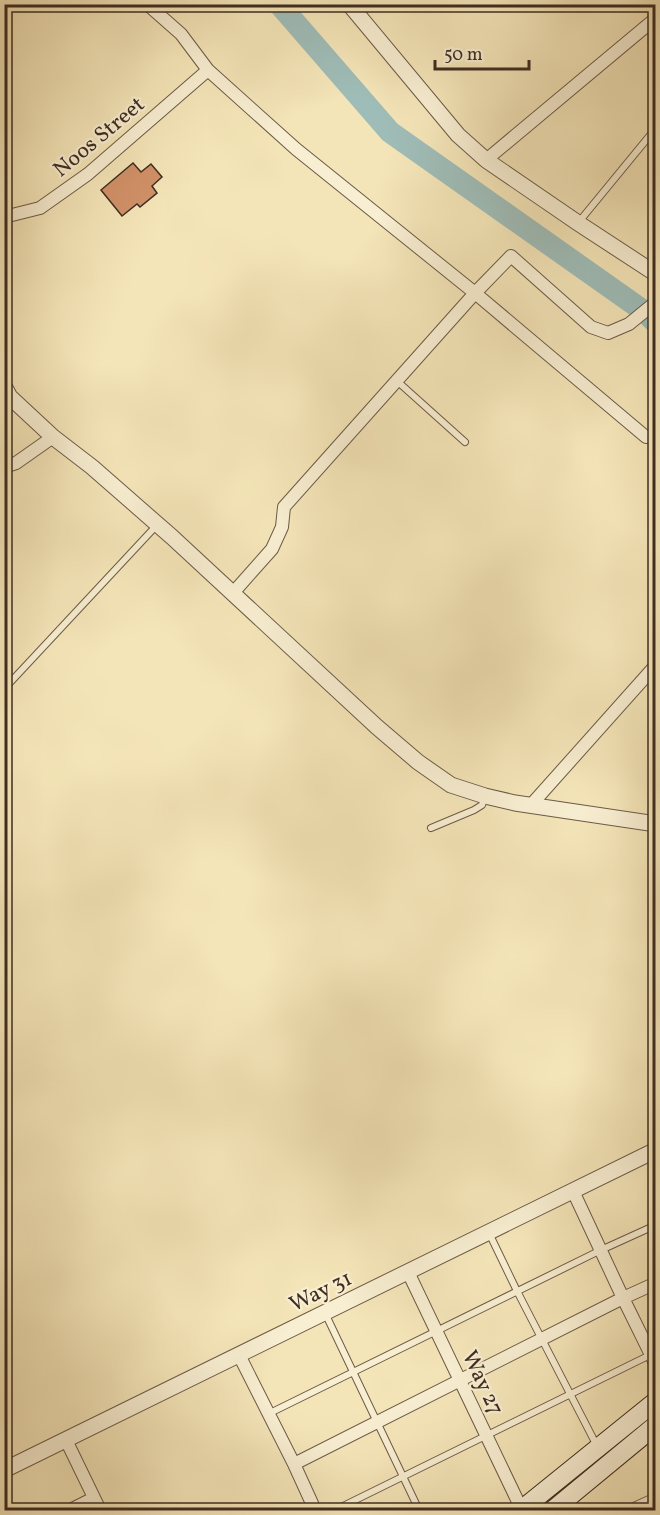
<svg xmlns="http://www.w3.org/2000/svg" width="660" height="1515" viewBox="0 0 660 1515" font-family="Vollkorn,serif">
<rect width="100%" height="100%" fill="#f4e5b8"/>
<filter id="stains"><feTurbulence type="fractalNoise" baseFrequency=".00333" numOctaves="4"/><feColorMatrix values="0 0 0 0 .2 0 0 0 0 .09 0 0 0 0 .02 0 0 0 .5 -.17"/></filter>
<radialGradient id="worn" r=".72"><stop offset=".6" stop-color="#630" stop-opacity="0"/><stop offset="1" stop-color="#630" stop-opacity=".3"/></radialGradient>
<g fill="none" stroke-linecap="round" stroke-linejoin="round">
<path stroke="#9fbdb8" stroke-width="22" d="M279 4 390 132 645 312 656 323"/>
</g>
<path fill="#d19169" stroke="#3e2d21" stroke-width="1.5" d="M133 163 141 172 151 164 162 177 152 186 157 193 140 207 137 204 122 216 101 190Z"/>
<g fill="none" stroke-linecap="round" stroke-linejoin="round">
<defs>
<path id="service" d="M578 223 656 128
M397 381 465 442
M4 689 157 525
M431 828 474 810 482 805 485 796
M489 1233 517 1291 597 1446
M325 1313 419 1510
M268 1414 601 1250 656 1225
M335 1510 650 1355"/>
<path id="minor" d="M147 4 181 34 208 70 296 149 475 293 646 437
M486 160 656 18
M4 217 40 208 88 174 208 70
M4 467 16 463 53 437
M233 593 272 549 282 527 284 507 475 293 511 256 591 327 608 333 629 324 656 302
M531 805 656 665
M573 1191 623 1298 656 1365
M408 1272 522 1510
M239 1355 294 1464 315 1510
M66 1440 100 1510
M294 1464 623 1298 656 1283
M70 1510 94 1498
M632 1510 656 1499"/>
<path id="tertiary" d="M349 4 458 135 486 160 578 223 656 274
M4 386 10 397 53 437 92 467 172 537 377 727 418 762 451 785 485 796 515 803 656 824
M4 1470 656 1150"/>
<path id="secondary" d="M521 1510 656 1401
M553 1510 656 1425"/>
</defs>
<use href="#service" stroke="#6c5b47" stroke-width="8"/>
<use href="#minor" stroke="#6c5b47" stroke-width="14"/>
<use href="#tertiary" stroke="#6c5b47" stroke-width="17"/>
<use href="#secondary" stroke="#3e2d21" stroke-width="20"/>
<use href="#service" stroke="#f8eed1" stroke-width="6"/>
<use href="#minor" stroke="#f8eed1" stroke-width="12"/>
<use href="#tertiary" stroke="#f8eed1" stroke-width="15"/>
<use href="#secondary" stroke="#f8eed1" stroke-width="18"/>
</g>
<g text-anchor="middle" stroke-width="4.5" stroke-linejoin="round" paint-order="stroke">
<g font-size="22" fill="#3e2d21" stroke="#f8eed1">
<text transform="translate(98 136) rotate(-40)" y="8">Noos Street</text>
<text transform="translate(320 1290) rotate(-26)" y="8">Way 31</text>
<text transform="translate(484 1382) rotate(65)" y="8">Way 27</text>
</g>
</g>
<rect width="660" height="1515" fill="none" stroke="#f4e5b8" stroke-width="24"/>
<rect x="6" y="6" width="648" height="1503" fill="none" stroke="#3e2d21" stroke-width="3"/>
<rect x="12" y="12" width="636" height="1491" fill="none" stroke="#3e2d21" stroke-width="1.5"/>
<path d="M435 60v9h94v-9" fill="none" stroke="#3e2d21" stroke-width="3"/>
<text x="444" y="60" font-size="18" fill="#3e2d21" stroke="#f8eed1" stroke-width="4.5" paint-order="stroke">50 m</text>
<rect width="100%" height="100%" filter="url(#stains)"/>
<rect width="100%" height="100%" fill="url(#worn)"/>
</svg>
